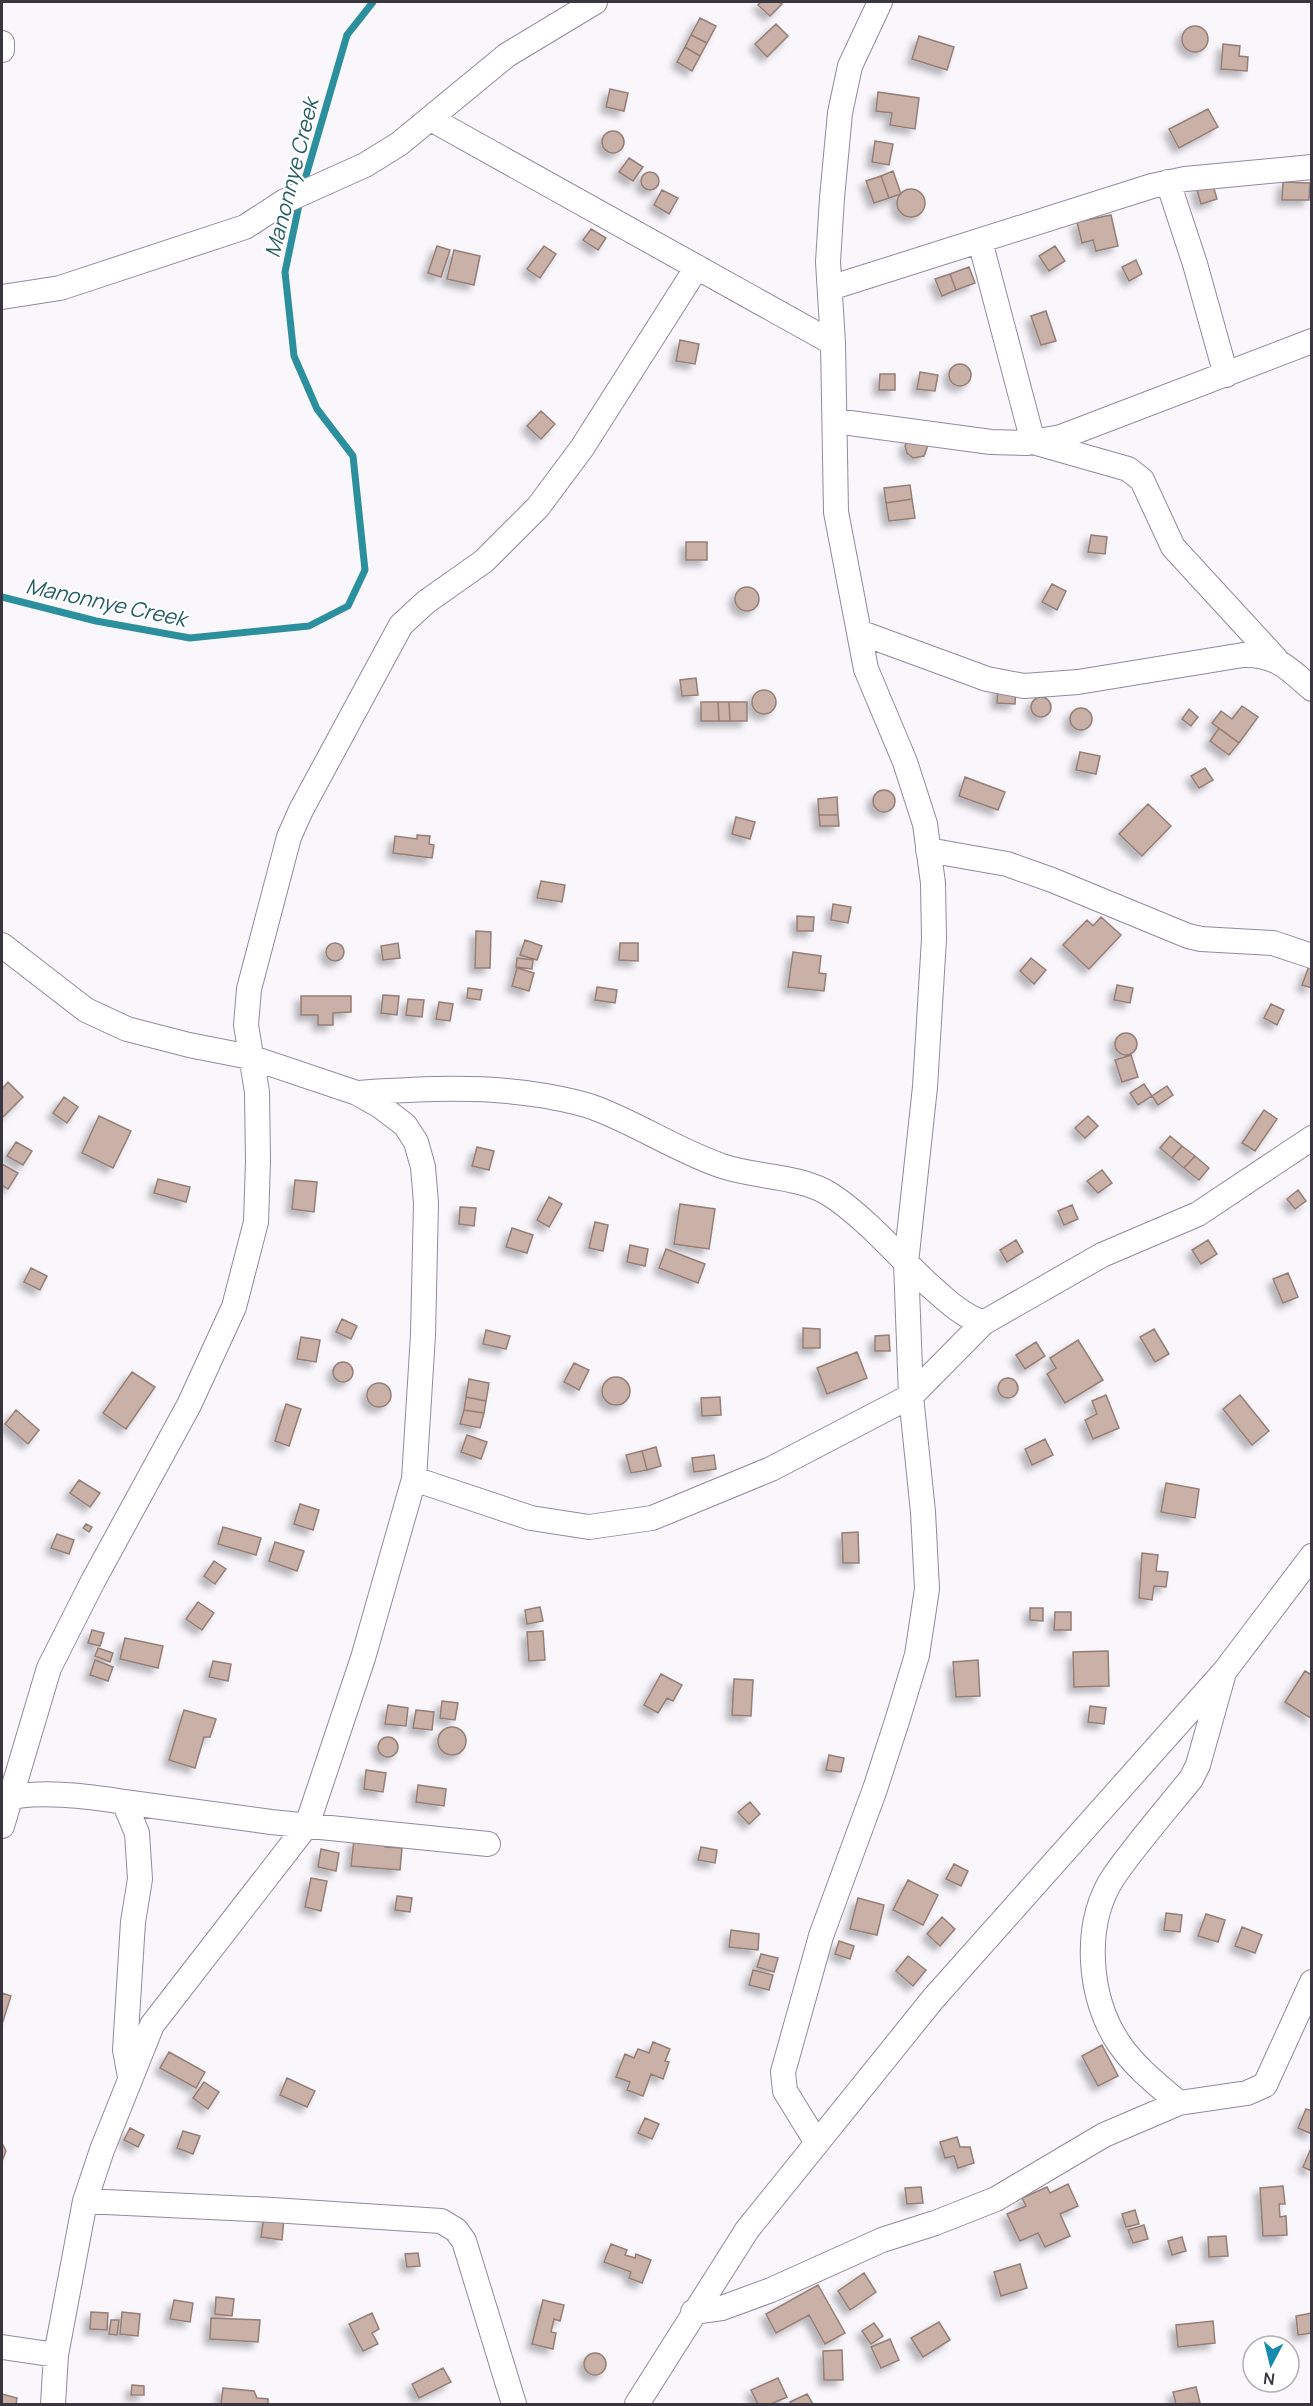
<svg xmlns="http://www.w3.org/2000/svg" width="1313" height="2406" viewBox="0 0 1313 2406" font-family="Manrope,sans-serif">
<defs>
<filter id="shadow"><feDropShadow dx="-5.5" dy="5.5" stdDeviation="3" flood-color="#0004"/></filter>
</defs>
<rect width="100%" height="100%" fill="#f9f7fc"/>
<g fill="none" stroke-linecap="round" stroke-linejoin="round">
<path stroke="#2c8f9e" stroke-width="7" d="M303 186 347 35 373 2
M2 597 96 621 190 638 309 626 348 606 365 570 353 456 317 409 294 356 285 272 300 200"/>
</g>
<path fill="#cab1a8" stroke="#967e76" stroke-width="1.5" filter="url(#shadow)" d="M761 2H779L782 4 770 16 758 5Z
M700 18 716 26 707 43 691 35Z
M776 24 788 36 767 57 755 44Z
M1182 39a13 13 0 1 1 26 0a13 13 0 1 1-26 0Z
M691 35 707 43 700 56 685 47Z
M919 36 954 47 947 70 912 59Z
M1223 44 1240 46 1239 56 1248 57 1247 71 1221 69Z
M685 47 700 56 692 71 677 62Z
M610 89 628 93 624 111 606 107Z
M878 92 919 98 915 129 890 125 892 113 876 111Z
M1208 109 1218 127 1179 148 1169 129Z
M602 142a11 11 0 1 1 22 0a11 11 0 1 1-22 0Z
M875 141 893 144 889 165 872 162Z
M629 158 643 167 633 181 619 172Z
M893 171 901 194 889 198 881 176Z
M641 181a9 9 0 1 1 18 0a9 9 0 1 1-18 0Z
M881 176 889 198 874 203 866 181Z
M1212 182 1217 199 1201 204 1196 187Z
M1283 182 1310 183 1309 200H1282Z
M897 203a14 14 0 1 1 28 0a14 14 0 1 1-28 0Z
M662 190 678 198 669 214 654 205Z
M1111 215 1118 246 1096 251 1093 240 1082 243 1077 222Z
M591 229 606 238 598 250 583 240Z
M437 246 450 250 441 277 428 273Z
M544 246 556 254 540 278 527 269Z
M1055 246 1065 261 1049 271 1039 256Z
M454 250 480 256 474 285 447 279Z
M1136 260 1142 274 1129 281 1122 267Z
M969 267 975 283 956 290 950 274Z
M950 274 956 290 942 296 935 279Z
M1046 311 1056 341 1041 345 1031 316Z
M680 340 699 344 695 364 676 361Z
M949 375a11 11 0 1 1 22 0a11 11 0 1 1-22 0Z
M920 372 938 375 935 391 917 389Z
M880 374H895V390H879Z
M541 411 555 424 541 439 527 426Z
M908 439 928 445 924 456 913 458 907 453 905 446Z
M910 485 912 499 886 503 884 488Z
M912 499 915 518 889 521 886 503Z
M1091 535 1107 537 1105 554 1088 552Z
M686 542H707V560H686Z
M1052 584 1066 591 1057 610 1042 602Z
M735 599a12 12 0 1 1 24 0a12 12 0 1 1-24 0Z
M696 678 698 695 682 696 680 680Z
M998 685 1016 686 1015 704 997 703Z
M752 702a12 12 0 1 1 24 0a12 12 0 1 1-24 0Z
M1031 707a10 10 0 1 1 20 0a10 10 0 1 1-20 0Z
M701 702H718L719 721H701Z
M718 702H729L730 721H719Z
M729 702H747V721H730Z
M1242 706 1258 717 1239 743 1212 723 1221 711 1232 719Z
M1070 719a11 11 0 1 1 22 0a11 11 0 1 1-22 0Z
M1189 709 1198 717 1191 726 1182 719Z
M1219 728 1239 743 1229 755 1210 741Z
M1080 752 1100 756 1096 774 1076 770Z
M1205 768 1213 780 1199 788 1191 776Z
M965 777 1005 792 998 810 959 796Z
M873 801a11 11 0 1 1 22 0a11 11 0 1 1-22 0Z
M837 797 838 815H819L818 799Z
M1148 804 1171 826 1142 856 1119 834Z
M819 815H838L839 826H820Z
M736 817 755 822 750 839 732 834Z
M417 835 430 836 429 844 434 845 432 858 393 853 395 836 417 839Z
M541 881 565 885 562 902 537 898Z
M833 904 851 907 848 923 831 920Z
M797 916 814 917 813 931H797Z
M1101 917 1121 935 1089 969 1063 945 1087 920 1093 926Z
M476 931 491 932 490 968H475Z
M525 940 542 946 537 960 520 955Z
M398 943 400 958 383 960 381 946Z
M620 943H638V961L619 960Z
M326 952a9 9 0 1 1 18 0a9 9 0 1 1-18 0Z
M793 952 821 956 819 973 826 974 824 991 788 987Z
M517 958 533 960 532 969 516 967Z
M1031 958 1046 970 1034 984 1020 971Z
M1309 966 1312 967V988L1302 985Z
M517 968 534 973 529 991 512 986Z
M1117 985 1133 988 1130 1003 1114 1000Z
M597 987 617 990 615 1003 595 1000Z
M468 988 482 990 480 1000 467 998Z
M383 995 399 996 397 1015 381 1013Z
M301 996H351V1012L333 1013V1025H318V1015H301Z
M408 999 424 1000 422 1017 406 1015Z
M439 1002 453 1004 450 1021 436 1019Z
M1271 1004 1284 1010 1277 1025 1264 1018Z
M1115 1044a11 11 0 1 1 22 0a11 11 0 1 1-22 0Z
M1131 1055 1138 1077 1122 1082 1115 1060Z
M8 1082 23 1097 2 1118V1089Z
M1144 1084 1152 1096 1138 1105 1130 1093Z
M1167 1086 1173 1095 1158 1105 1152 1096Z
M64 1097 78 1107 67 1123 53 1113Z
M1264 1110 1277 1119 1255 1151 1242 1143Z
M99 1116 131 1131 113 1168 82 1153Z
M1088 1116 1098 1126 1085 1138 1075 1128Z
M1170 1136 1182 1146 1172 1158 1160 1148Z
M16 1142 32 1151 23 1165 7 1156Z
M1182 1146 1195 1156 1184 1168 1172 1158Z
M477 1147 494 1151 489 1170 472 1166Z
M1195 1156 1209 1168 1199 1180 1184 1168Z
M2 1164 18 1173 8 1189 2 1185Z
M1102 1170 1112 1183 1098 1193 1087 1181Z
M158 1179 190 1187 186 1202 154 1193Z
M295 1180 317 1182 314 1212 292 1209Z
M1298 1190 1306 1201 1295 1209 1287 1199Z
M549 1197 562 1204 549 1227 537 1220Z
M680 1204 715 1209 709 1249 674 1244Z
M1072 1205 1078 1219 1064 1225 1058 1211Z
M460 1207 476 1208 474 1226 459 1224Z
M595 1222 608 1225 603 1251 589 1248Z
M512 1228 533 1235 527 1253 506 1247Z
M1016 1240 1023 1252 1007 1262 1000 1250Z
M1208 1240 1217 1254 1201 1264 1192 1250Z
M630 1245 648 1249 645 1266 627 1262Z
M666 1249 705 1264 698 1283 659 1268Z
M31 1268 47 1276 40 1290 24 1282Z
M1288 1273 1298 1297 1283 1303 1273 1279Z
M342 1319 357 1326 351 1339 336 1332Z
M803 1328 820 1329V1348H803Z
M1154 1329 1169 1354 1155 1362 1140 1337Z
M486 1330 510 1336 506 1349 483 1344Z
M889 1335 890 1351H875V1336Z
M301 1337 320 1340 316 1362 297 1359Z
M1078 1340 1103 1380 1065 1403 1047 1374 1056 1368 1050 1358Z
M1036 1342 1045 1356 1025 1369 1016 1355Z
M857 1352 867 1378 827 1394 817 1368Z
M333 1372a10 10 0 1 1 20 0a10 10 0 1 1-20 0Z
M574 1363 589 1370 579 1390 564 1382Z
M132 1372 155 1387 126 1429 103 1413Z
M602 1391a14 14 0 1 1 28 0a14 14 0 1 1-28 0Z
M998 1388a10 10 0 1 1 20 0a10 10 0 1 1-20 0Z
M469 1379 489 1383 486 1401 466 1397Z
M367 1395a12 12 0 1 1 24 0a12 12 0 1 1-24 0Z
M1106 1395 1119 1428 1093 1439 1085 1420 1097 1414 1092 1401Z
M1240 1395 1269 1431 1252 1445 1223 1409Z
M466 1397 486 1401 484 1413 464 1410Z
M720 1397 721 1415 702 1416 701 1398Z
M286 1404 301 1409 289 1446 275 1441Z
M16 1410 39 1430 28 1444 5 1424Z
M464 1410 484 1413 480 1428 460 1424Z
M467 1435 487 1442 481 1459 461 1452Z
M1045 1439 1053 1455 1032 1465 1025 1449Z
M656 1447 661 1466 647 1470 642 1451Z
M642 1451 647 1470 631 1473 626 1455Z
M714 1455 716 1469 694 1472 692 1458Z
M79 1480 100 1493 90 1507 70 1493Z
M1166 1483 1199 1489 1195 1518 1161 1512Z
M300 1504 319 1510 313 1530 294 1524Z
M86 1524 92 1527 89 1532 83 1528Z
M223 1527 261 1538 256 1555 218 1544Z
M858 1532 859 1563H843L842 1533Z
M57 1534 74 1540 69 1554 51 1548Z
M275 1542 304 1551 297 1571 269 1561Z
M1142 1553 1158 1555 1156 1571 1168 1572 1166 1587 1154 1586 1152 1600 1139 1598Z
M214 1561 226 1569 215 1584 204 1576Z
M198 1602 214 1613 202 1630 186 1619Z
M540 1607 543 1621 527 1624 525 1610Z
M1030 1608H1043V1621L1030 1620Z
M1055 1612H1071V1630H1054Z
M92 1630 104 1633 100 1646 88 1643Z
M543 1631 545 1660 529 1661 527 1632Z
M125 1638 163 1646 158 1668 120 1659Z
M98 1648 113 1653 110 1662 95 1656Z
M1108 1651 1109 1686 1074 1687 1073 1652Z
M95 1660 113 1667 108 1681 90 1675Z
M978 1660 980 1696 956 1697 953 1662Z
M213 1661 231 1664 228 1681 209 1677Z
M1305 1671 1312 1675V1719L1285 1702Z
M661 1674 682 1685 673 1701 667 1698 658 1713 644 1705Z
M734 1679 753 1680 751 1716 732 1715Z
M442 1701 458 1703 455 1720 440 1718Z
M388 1705 408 1708 406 1726 385 1724Z
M1090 1706 1106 1708 1104 1724 1088 1722Z
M184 1710 216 1719 210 1737H204L195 1768 169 1760Z
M416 1710 434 1712 432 1730 413 1728Z
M438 1741a14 14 0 1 1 28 0a14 14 0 1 1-28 0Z
M378 1747a10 10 0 1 1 20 0a10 10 0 1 1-20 0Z
M829 1755 844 1758 841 1772 826 1770Z
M366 1770 386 1773 383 1792 364 1789Z
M418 1785 446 1789 444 1806 416 1802Z
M750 1802 760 1814 749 1824 738 1812Z
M354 1840 385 1843V1847L402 1848 400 1870 351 1866Z
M701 1847 717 1850 715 1863 698 1860Z
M321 1849 339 1853 336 1871 318 1867Z
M954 1864 968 1871 961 1886 946 1879Z
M311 1878 327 1881 321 1911 305 1907Z
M908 1880 938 1895 923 1925 893 1910Z
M397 1896 412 1898 410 1912 395 1910Z
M858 1898 884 1905 877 1935 850 1929Z
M1166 1913 1182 1915 1180 1932 1164 1930Z
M1206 1914 1225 1920 1218 1942 1198 1936Z
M942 1917 955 1929 940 1946 927 1934Z
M1242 1927 1262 1935 1255 1953 1235 1946Z
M731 1930 759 1934 758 1950 729 1947Z
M839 1941 854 1946 850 1959 835 1954Z
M761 1954 778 1958 774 1972 757 1967Z
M908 1956 926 1970 913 1986 896 1971Z
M753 1970 773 1975 769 1990 749 1985Z
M2 1993 11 1996 2 2024Z
M653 2042 670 2049 665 2061 669 2062 663 2079 651 2074 643 2096 627 2090 630 2082 616 2077 625 2054 634 2058 638 2049 649 2053Z
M1102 2045 1118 2076 1098 2086 1082 2056Z
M169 2052 205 2072 196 2088 160 2068Z
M287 2078 315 2091 307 2107 280 2095Z
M204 2082 219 2092 208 2109 193 2098Z
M1306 2109 1312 2111V2134L1298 2128Z
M645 2118 659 2124 652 2139 638 2133Z
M130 2128 144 2135 138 2147 124 2140Z
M183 2131 200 2136 193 2154 177 2148Z
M957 2137 960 2147H970L974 2163 958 2168 954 2156 945 2158 940 2142Z
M2 2143 6 2151 2 2161Z
M1311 2148H1312V2171L1303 2167Z
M1068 2184 1078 2206 1060 2214 1070 2236 1045 2247 1038 2233 1020 2241 1007 2214 1026 2206 1022 2198 1047 2187 1050 2193Z
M1283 2186 1285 2204H1279L1280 2217 1286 2216 1287 2235 1263 2236 1260 2188Z
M921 2187 923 2203 907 2204 905 2188Z
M1135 2210 1139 2224 1126 2227 1122 2214Z
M264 2216 284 2218 282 2240 261 2237Z
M1144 2225 1148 2239 1133 2243 1128 2230Z
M1226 2236 1228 2256 1209 2257 1208 2237Z
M1182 2237 1186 2251 1172 2255 1168 2241Z
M611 2244 627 2250 625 2255 635 2258 636 2254 651 2260 642 2283 629 2278 631 2272 604 2262Z
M418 2253 420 2266 407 2267 405 2254Z
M1020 2264 1027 2288 1001 2296 994 2272Z
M864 2273 876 2292 850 2310 838 2291Z
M818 2285 845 2333 825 2344 809 2315 776 2333 766 2314Z
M216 2297 234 2299 232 2316 215 2314Z
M174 2300 193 2303 190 2322 170 2319Z
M543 2300 564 2305 560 2321 554 2319 551 2332 556 2333 553 2349 532 2344Z
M91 2312 108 2313 107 2330 90 2329Z
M122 2312 140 2314 138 2336 120 2334Z
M372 2313 379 2329 372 2333 378 2344 363 2351 349 2324Z
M1312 2313V2333L1298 2335 1296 2316Z
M211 2318 260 2320 258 2342 210 2339Z
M111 2320H119L117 2335 109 2334Z
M1213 2321 1215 2343 1178 2347 1176 2325Z
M939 2322 950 2340 923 2357 911 2338Z
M874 2323 883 2336 871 2344 862 2331Z
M890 2339 899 2360 881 2368 871 2347Z
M842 2350 843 2380H824L823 2351Z
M584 2364a11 11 0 1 1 22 0a11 11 0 1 1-22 0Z
M443 2368 451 2382 419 2398 412 2384Z
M778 2378 787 2397 771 2404H758L751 2390Z
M132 2385 144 2386V2395H131Z
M1196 2387 1200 2403 1176 2404 1173 2392Z
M223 2388 254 2391 257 2398 268 2399V2404H221Z
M2 2394 17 2398 16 2404H2Z
M807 2394 813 2404H792L790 2402Z"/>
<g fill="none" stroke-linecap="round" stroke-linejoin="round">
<defs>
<path id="minor" d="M2 43V50
M431 119 833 343
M1168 182 1195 264 1226 375
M980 241 1033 442 1128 469 1142 480 1173 547 1276 659
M830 288 1152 186 1185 179 1312 167
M2 297 60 288 245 227 285 201 365 165 399 144 507 55 595 2
M835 421 991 442 1027 443 1061 437 1312 341
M859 632 987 679 1024 686 1078 682 1243 655C1276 654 1288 668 1312 689
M928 850 1007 864 1052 880 1188 936 1201 939 1273 943 1312 956
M2 945 86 1010 127 1029 189 1045 250 1057 357 1093 380 1106 405 1125 416 1142 423 1167 426 1203 423 1335 414 1479 363 1658 307 1825 152 2025 102 2150 85 2201 56 2355 53 2404
M357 1093C421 1089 483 1085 546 1096 562 1099 579 1102 595 1108 638 1124 678 1151 722 1166 757 1178 800 1175 831 1195 867 1219 897 1255 928 1284 946 1300 960 1314 983 1323
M414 1479 531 1518 589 1527 652 1518 771 1469 911 1396 983 1323 1102 1255 1198 1214 1312 1138
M2 1801C28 1788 95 1797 124 1802L137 1833 140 1879 133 1922 125 2050 130 2077
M124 1802 271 1822 488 1844
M2 1826 49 1668 93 1581 189 1405 234 1307 256 1222 258 1161 257 1092 246 1025 249 989 289 837 301 810 401 625 426 602 484 561 538 507 582 448 697 267
M1179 2103C1158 2085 1136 2068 1120 2045 1088 1999 1082 1924 1114 1876 1137 1843 1165 1811 1191 1779L1198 1765 1223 1676
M817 2143 785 2091 783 2072 821 1936 875 1789 898 1718 917 1655 927 1589 923 1512 911 1396 906 1263 925 1087 934 939 933 883 925 824 905 762 866 669 836 512 833 343 828 262 832 198 840 113 850 66 880 2
M85 2201 273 2210 441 2221 456 2230 464 2241 514 2404
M693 2312 722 2308 771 2290 882 2240 935 2223 996 2199 1104 2135 1179 2103 1247 2093 1265 2085 1312 1982
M2 2347 56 2355
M637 2404 747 2230 933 1999 1224 1672 1312 1556"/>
</defs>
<use href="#minor" stroke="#91899e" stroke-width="26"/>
<use href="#minor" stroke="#fff" stroke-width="24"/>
</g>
<g text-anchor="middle" stroke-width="4.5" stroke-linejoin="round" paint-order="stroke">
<g font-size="21" font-style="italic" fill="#275d65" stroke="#fff">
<text transform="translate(292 178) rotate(-76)" y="7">Manonnye Creek</text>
<text transform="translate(106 603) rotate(12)" y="7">Manonnye Creek</text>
</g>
</g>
<rect width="1313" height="2406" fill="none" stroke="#39363f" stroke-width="6"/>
<g transform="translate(1271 2364) rotate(187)"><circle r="28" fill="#ffffff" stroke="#b0afb2" stroke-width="1.5"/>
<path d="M0-4.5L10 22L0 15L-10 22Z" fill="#178baf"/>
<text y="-9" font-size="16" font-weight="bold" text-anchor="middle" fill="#39363f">N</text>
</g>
</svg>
